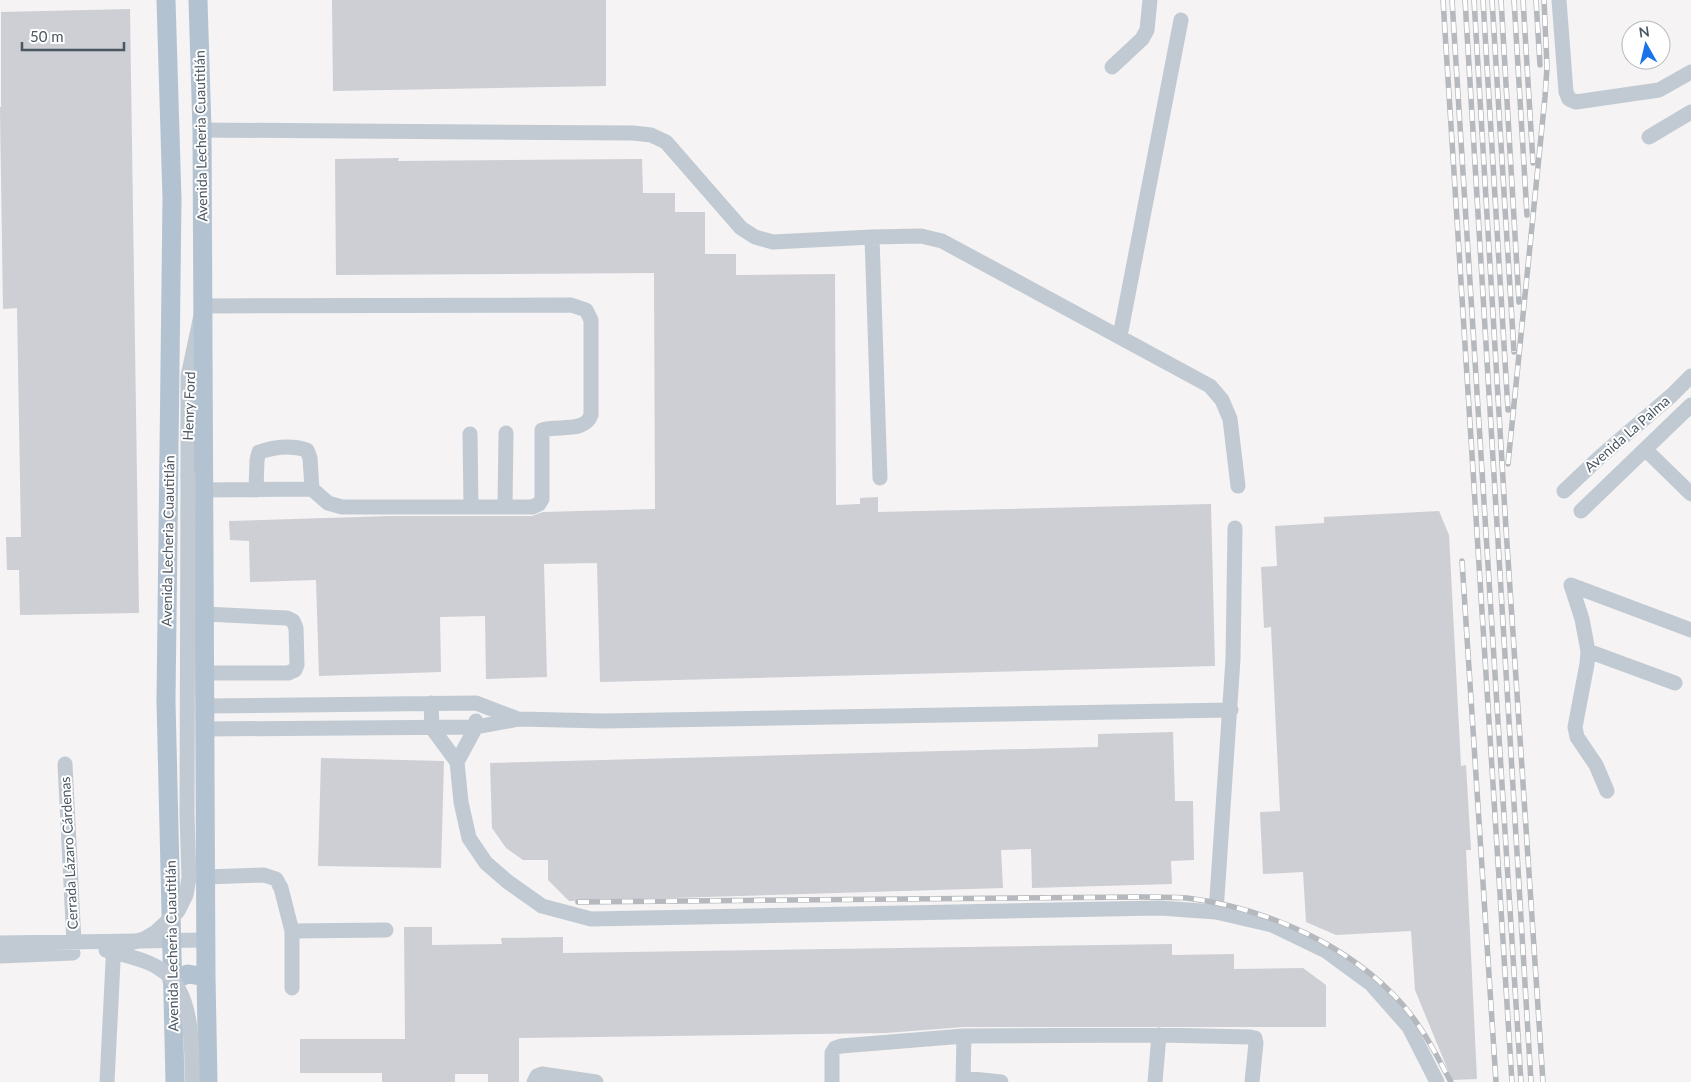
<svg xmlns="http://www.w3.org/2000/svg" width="1691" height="1082" viewBox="0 0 1691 1082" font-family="Lato,sans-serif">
<rect width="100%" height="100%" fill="#f5f3f3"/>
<path fill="#cdcfd5" d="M332 0H606V86L333 91Z
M130 9 139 613 20 615 19 570H7L6 537H21L17 308 3 309 0 112V107H1V12Z
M399 158 398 161 642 159 643 193H675V212H705V254H736V275L835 274 836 505 860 504V498L878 497V512L1211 504 1215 666 600 682 597 563 544 564 547 677 486 679 485 616 440 617 441 672 319 676 316 580 250 582 249 541 230 540 229 521 390 516H532L543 512 655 509 654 273 336 275 335 159Z
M1439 511 1449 535 1461 766 1466 765 1471 850H1466L1477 1079 1452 1080 1415 990 1411 931 1336 935 1306 922 1303 872 1263 874 1260 812 1280 811 1271 627 1264 628 1261 567 1277 566 1275 526 1324 523V517Z
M1173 732 1175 801H1193L1194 860 1171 861 1172 884 1032 888 1031 849 1001 850 1003 888 569 901 548 880V860H523L506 848 492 828 490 763 1098 747V734Z
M321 758 444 761 441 868 318 866Z
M404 927H432V945L502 944 501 938 563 937V953L1172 944V955L1234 954V969L1303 968 1326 985V1027H964L886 1033 519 1038V1082H488V1074H455V1082H382V1073H300V1039H405Z"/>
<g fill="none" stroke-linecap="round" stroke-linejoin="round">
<path stroke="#c1cad2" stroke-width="15" d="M1559 0 1566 92 1569 99 1576 102 1659 90 1691 72
M1112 67 1142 39 1147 30 1150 0
M202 130 633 133 651 135 666 142 741 228 755 237 773 242 872 237 921 236 942 241 1210 386 1222 400 1230 419 1238 486
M1649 137 1691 112
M872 237 880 478
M1120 336 1181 20
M470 434 471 507
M1646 450 1691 494
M188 476V376L203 306 571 305 586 310 591 320V415C585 433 557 425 542 430V499L539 504 532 507H505
M204 490 312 489 328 503 342 507H505L506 433
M256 490 257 460 259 452C274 447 292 445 307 450L310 458 312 489
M1564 491 1601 456 1672 395 1691 376
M1581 511 1691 405
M1588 651 1675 683
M204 673H288L295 670 297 665 296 628 293 621 287 618 205 614
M431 703 432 728 457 762 461 802 469 838 486 863 508 882 542 906 591 919 1160 908 1216 912 1272 925 1326 951 1371 984 1409 1027 1437 1082
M204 706 476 703 518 719
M205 729 476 727 519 719 604 721 1231 710
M457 762 476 727V721
M65 764 74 943
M1607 791 1596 765 1577 737 1575 727 1587 664 1588 651 1582 619 1571 585 1691 630
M205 877 264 875 276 879 281 888 292 931V988
M1216 912 1233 659 1235 528
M292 931 386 930
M0 943 205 940
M0 956 73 953
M963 1078 1001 1082
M107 1082 114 942
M534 1082 537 1076 542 1074 596 1082
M832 1082V1053L835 1048 841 1046 964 1036 1159 1035 1250 1037 1255 1038 1256 1043 1252 1082
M963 1082 964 1036
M1155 1082 1159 1035"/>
<path stroke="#b3c2d1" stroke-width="19" d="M166 0 172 199 166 701 175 1082
M198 0 202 130 206 977 208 1082
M172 980 188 974 206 977"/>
<defs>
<path id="rail" d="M1443 0 1512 1082
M1452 0 1521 1082
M1465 0 1531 1082
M1474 0 1506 529 1543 1082
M1483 0 1508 410
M1492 0 1514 352
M1501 0 1519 302
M1514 0 1527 215
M1523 0 1533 163
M1536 0 1540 65
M1508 464 1545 97 1547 67 1544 0
M1462 561 1496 1082
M578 902 1141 897C1156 897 1172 897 1187 898 1266 908 1350 945 1403 1005 1423 1028 1437 1056 1451 1082"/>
</defs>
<use href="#rail" stroke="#b5b8bd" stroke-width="5.5"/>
<use href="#rail" stroke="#fff" stroke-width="4" stroke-dasharray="11" stroke-linecap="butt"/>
<path stroke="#c1cad2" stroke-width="15" d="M106 950 144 939 156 932 178 911 186 895 189 878 187 814 188 476
M106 950C125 956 147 959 163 971 194 993 192 1048 192 1082"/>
</g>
<g text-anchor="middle" stroke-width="4" stroke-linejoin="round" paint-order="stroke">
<g font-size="14" fill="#4a5661" stroke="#fff">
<text transform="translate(201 136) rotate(-91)" y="5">Avenida Lecheria Cuautitlán</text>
<text transform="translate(189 406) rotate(-88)" y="5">Henry Ford</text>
<text transform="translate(1627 434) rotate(-41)" y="5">Avenida La Palma</text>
<text transform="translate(168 541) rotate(-89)" y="5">Avenida Lecheria Cuautitlán</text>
<text transform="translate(69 853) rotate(-93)" y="5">Cerrada Lázaro Cárdenas</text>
<text transform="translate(172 946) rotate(-91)" y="5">Avenida Lecheria Cuautitlán</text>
</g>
</g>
<g transform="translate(1646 45) rotate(352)"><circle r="24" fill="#ffffff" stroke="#b7bbc0"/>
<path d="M0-4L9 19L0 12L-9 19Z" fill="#1a73e8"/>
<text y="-8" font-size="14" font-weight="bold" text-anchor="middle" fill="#4a5661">N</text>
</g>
<path d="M22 42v8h102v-8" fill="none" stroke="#4a5661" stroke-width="2.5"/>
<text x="30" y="42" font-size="15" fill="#4a5661" stroke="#ffffff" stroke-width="4" paint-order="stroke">50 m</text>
</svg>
